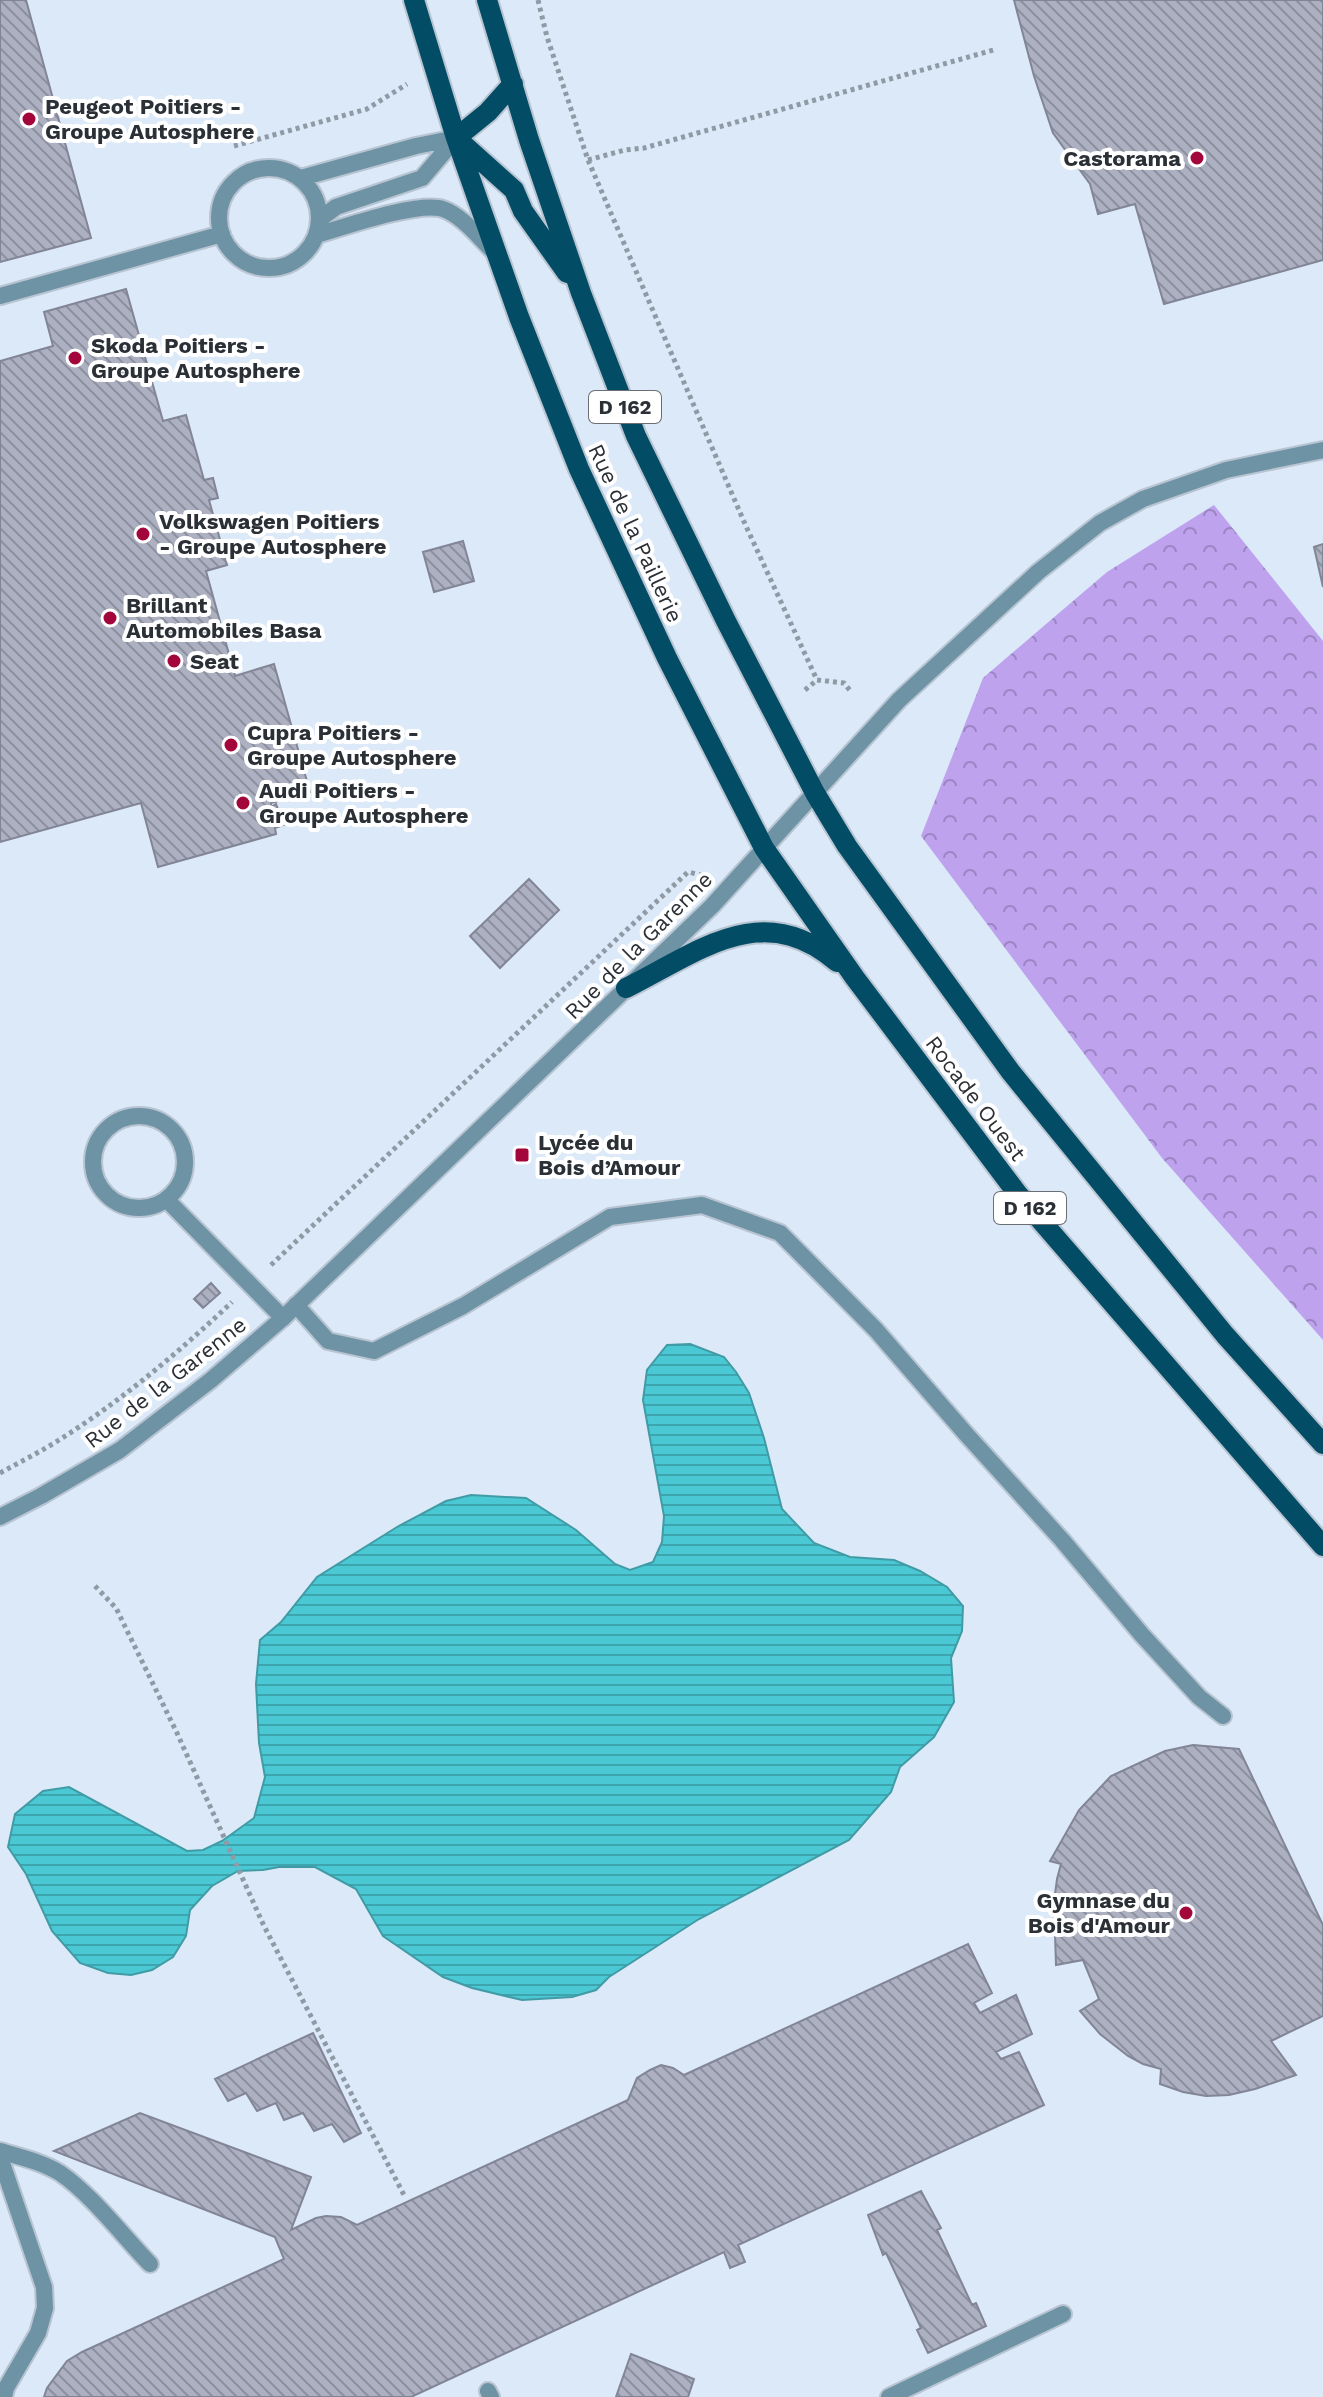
<svg xmlns="http://www.w3.org/2000/svg" width="1323" height="2397" viewBox="0 0 1323 2397" font-family="'Work Sans',sans-serif">
<defs>
<pattern id="forest-crowns" width="20" height="18" patternUnits="userSpaceOnUse" patternTransform="scale(2)"><rect width="20" height="18" fill="#bea2ee"/><path d="M2 6a3 3 0 1 1 6 0M12 15a3 3 0 1 1 6 0" fill="none" stroke="#9b84c2"/></pattern>
<pattern id="water-rules" width="6" height="5" patternUnits="userSpaceOnUse" patternTransform="scale(2)"><rect width="6" height="5" fill="#4ac9d5"/><path d="M0 2.5h6" fill="none" stroke="#3ea4ae"/></pattern>
<pattern id="building-back-hatch" width="6" height="6" patternUnits="userSpaceOnUse" patternTransform="scale(2)"><rect width="6" height="6" fill="#acb0c1"/><path d="M-1 5l2 2M0 0l6 6M5-1l2 2" fill="none" stroke="#8c909e"/></pattern>
</defs>
<rect width="100%" height="100%" fill="#dbe9f8"/>
<path fill="url(#forest-crowns)" d="M1214 505 1323 641V1340L1162 1158 921 836 983 678 1107 572Z"/>
<path fill="url(#water-rules)" stroke="#419ba5" stroke-width="2" d="M690 1344 724 1357 736 1372 749 1393 764 1438 782 1509 814 1543 850 1557 894 1560 920 1571 947 1587 963 1606 962 1631 951 1658 954 1702 934 1737 900 1767 891 1792 849 1840 699 1919 609 1977 596 1990 572 1997 522 2000 472 1988 443 1977 383 1936 356 1889 315 1867H279L263 1870 238 1871 212 1886 190 1910 186 1936 173 1957 152 1970 131 1975 108 1973 80 1963 52 1931 26 1874 8 1847 15 1814 43 1791 69 1787 187 1851 203 1850 222 1841 254 1818 265 1777 259 1743 256 1684 260 1640 281 1622 317 1577 397 1527 446 1501 471 1495 526 1498 576 1530 615 1564 630 1570 653 1562 662 1542 664 1516 643 1400 647 1370 667 1345Z"/>
<path fill="url(#building-back-hatch)" stroke="#818595" stroke-width="2" d="M0 0H26L91 238 0 262Z
M1014 0H1323V260L1164 304 1135 204 1098 214 1090 184 1053 133 1034 76Z
M126 289 163 421 186 415 204 480 213 478 218 498 209 500 227 565 206 571 235 676 274 664 310 792 271 803V807L276 804 284 825 275 828 276 834 158 867 141 803 0 842V361L53 346 44 312Z
M463 541 474 581 434 592 423 552Z
M1323 544V587L1314 547Z
M529 879 559 910 500 968 470 936Z
M211 1283 220 1293 203 1308 194 1299Z
M1193 1745 1239 1749 1323 1925V2016L1271 2041 1296 2075 1255 2089 1229 2095 1206 2096 1183 2092 1160 2084 1161 2069 1143 2064 1128 2056 1100 2034 1080 2011 1099 1999 1083 1960 1056 1965 1054 1902 1057 1879 1061 1864 1050 1861 1079 1810 1111 1776 1165 1751Z
M968 1944 992 1993 974 2003 980 2013 1016 1995 1032 2034 996 2052 1001 2059 1019 2052 1044 2105 738 2245 745 2262 730 2268 724 2252 411 2397H44L47 2388 67 2361 82 2352 284 2259 275 2237 54 2151 140 2113 311 2177 291 2230 316 2218 326 2216 341 2217 357 2225 628 2100 637 2078 650 2070 661 2065 673 2068 684 2075Z
M313 2033 361 2133 344 2142 332 2124 314 2131 303 2113 284 2120 276 2103 257 2111 246 2093 228 2101 215 2079Z
M921 2191 941 2228 937 2230 972 2305 976 2303 986 2326 928 2353 917 2330 921 2328 886 2253 883 2255 868 2215Z
M631 2354 694 2379 688 2397H616Z"/>
<g fill="none" stroke-linecap="round" stroke-linejoin="round">
<defs>
<path id="lane" d="M219 218a50 50 0 1 1 100 0a50 50 0 1 1-100 0Z
M301 178 416 146 456 138
M320 219 336 207 422 178 456 138
M317 235C344 227 418 201 443 209 463 216 480 239 495 253
M0 296 222 234
M93 1162a46 46 0 1 1 92 0a46 46 0 1 1-92 0Z
M167 1200 283 1318
M296 1305 328 1341 374 1351 463 1306 610 1217 702 1205 780 1233 876 1330 966 1434 1062 1540 1142 1635 1199 1697 1223 1716
M0 2151C20 2157 42 2162 60 2173 91 2194 123 2236 150 2264
M0 2157 44 2287 45 2308 38 2333 6 2388 4 2397
M488 2391 491 2397
M889 2397 1063 2314"/>
<path id="street" d="M0 1517 41 1496 120 1450 211 1380 283 1318 712 906 899 700 1038 572 1100 523 1143 499 1226 470 1323 450"/>
<path id="primary" d="M414 0 456 138 519 317 579 469 667 658 764 848 855 978 1017 1193 1323 1546
M487 0 529 140 581 293 636 436 726 621 815 793 847 846 1010 1071 1225 1335 1323 1444
M513 84 488 112 456 138 514 190 523 211 567 273
M626 988C698 952 762 898 837 962"/>
</defs>
<use href="#lane" stroke="#b8c4d1" stroke-width="20"/>
<use href="#street" stroke="#b8c4d1" stroke-width="20"/>
<use href="#primary" stroke="#b8c4d1" stroke-width="24"/>
<path stroke="#909aa5" stroke-width="5" stroke-dasharray="4 4" stroke-linecap="butt" d="M538 0 547 37 588 160 745 524 817 680 844 683 852 693
M234 146 367 109 407 84
M588 160 625 150 644 148 997 49
M805 690 817 680
M271 1265 688 872 701 875
M0 1473C20 1462 40 1452 59 1440 121 1401 178 1353 232 1302
M95 1586 116 1608 177 1733 264 1926 405 2197"/>
<use href="#lane" stroke="#6d93a5" stroke-width="16"/>
<use href="#street" stroke="#6d93a5" stroke-width="16"/>
<use href="#primary" stroke="#034c65" stroke-width="20"/>
</g>
<g fill="#a3063b" stroke="#fff" stroke-width="3">
<circle cx="29" cy="119" r="8"/>
<circle cx="1197" cy="158" r="8"/>
<circle cx="75" cy="358" r="8"/>
<circle cx="143" cy="534" r="8"/>
<circle cx="110" cy="618" r="8"/>
<circle cx="174" cy="661" r="8"/>
<circle cx="231" cy="745" r="8"/>
<circle cx="243" cy="803" r="8"/>
<rect x="514" y="1147" width="16" height="16" rx="4"/>
<circle cx="1186" cy="1913" r="8"/>
</g>
<g text-anchor="middle" stroke-width="8" stroke-linejoin="round" paint-order="stroke">
<g fill="#fff" stroke="#6b6e72" stroke-width="2">
<rect x="589" y="391" width="72" height="32" rx="6"/>
<rect x="994" y="1192" width="72" height="32" rx="6"/>
</g>
<g font-size="20" font-weight="bold" fill="#2b3036">
<text x="625" y="414">D 162</text>
<text x="1030" y="1215">D 162</text>
</g>
<g font-size="22" font-weight="bold" fill="#2b3036" stroke="#fff" text-anchor="start">
<text x="45" y="114">Peugeot Poitiers -<tspan x="45" dy="25">Groupe Autosphere</tspan></text>
<text x="1181" y="166" text-anchor="end">Castorama</text>
<text x="91" y="353">Skoda Poitiers -<tspan x="91" dy="25">Groupe Autosphere</tspan></text>
<text x="159" y="529">Volkswagen Poitiers<tspan x="159" dy="25">- Groupe Autosphere</tspan></text>
<text x="126" y="613">Brillant<tspan x="126" dy="25">Automobiles Basa</tspan></text>
<text x="190" y="669">Seat</text>
<text x="247" y="740">Cupra Poitiers -<tspan x="247" dy="25">Groupe Autosphere</tspan></text>
<text x="259" y="798">Audi Poitiers -<tspan x="259" dy="25">Groupe Autosphere</tspan></text>
<text x="538" y="1150">Lycée du<tspan x="538" dy="25">Bois d’Amour</tspan></text>
<text x="1170" y="1908" text-anchor="end">Gymnase du<tspan x="1170" dy="25">Bois d'Amour</tspan></text>
</g>
<g font-size="22" fill="#2b3036" stroke="#fff">
<text transform="translate(636 533) rotate(65)" y="8">Rue de la Paillerie</text>
<text transform="translate(638 945) rotate(-45)" y="8">Rue de la Garenne</text>
<text transform="translate(976 1098) rotate(53)" y="8">Rocade Ouest</text>
<text transform="translate(165 1382) rotate(-38)" y="8">Rue de la Garenne</text>
</g>
</g>
</svg>
